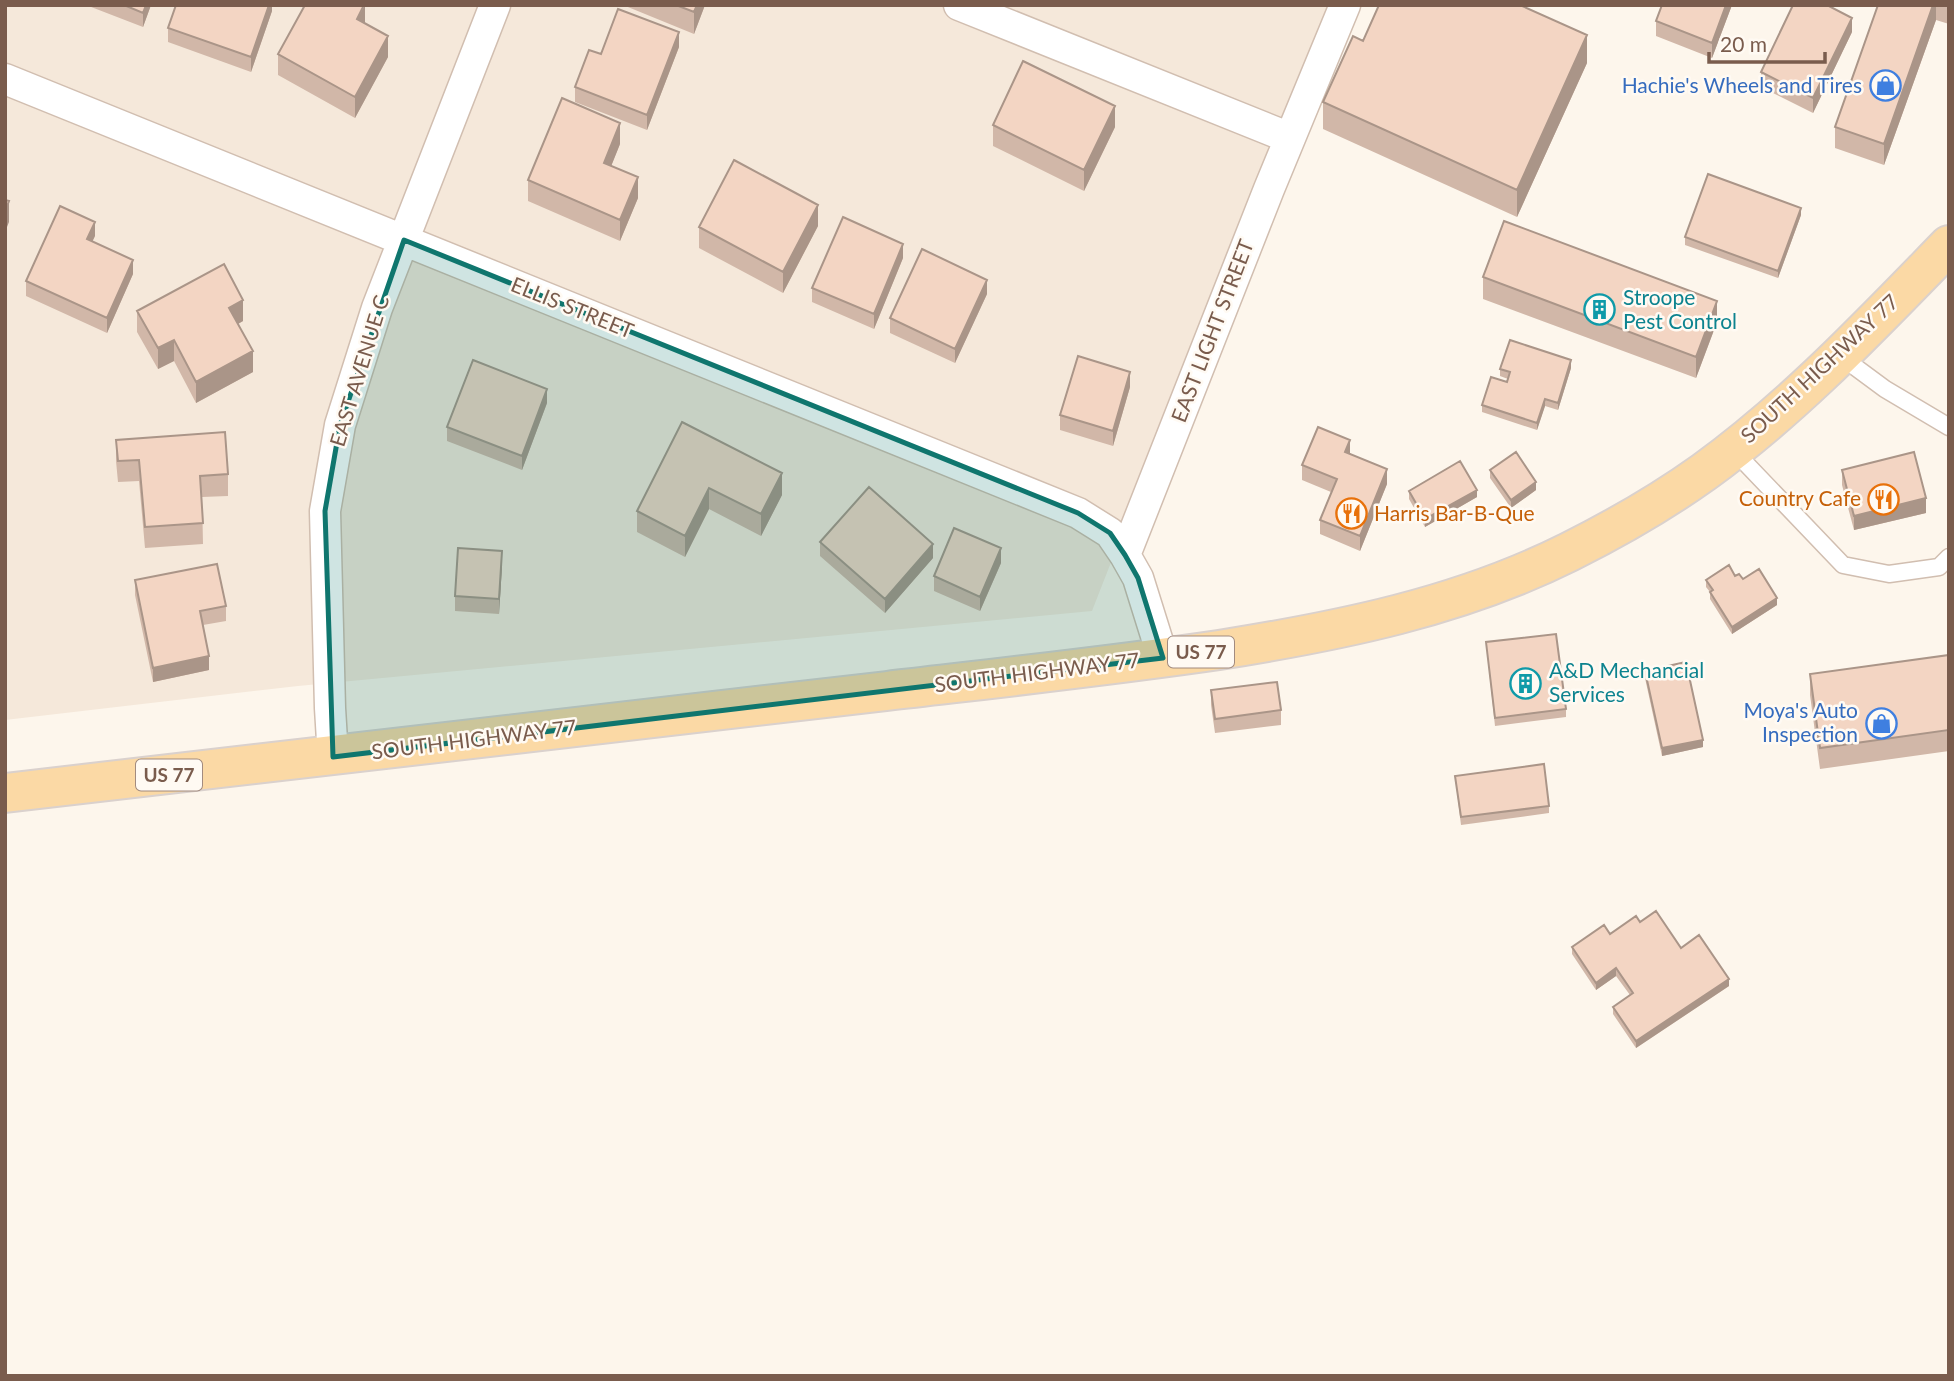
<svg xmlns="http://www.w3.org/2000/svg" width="1954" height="1381" viewBox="0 0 1954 1381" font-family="Lato,sans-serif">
<rect width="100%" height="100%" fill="#fdf6ec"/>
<path fill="#f5e8da" d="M5 5H1329L1092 611 298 686 5 720Z"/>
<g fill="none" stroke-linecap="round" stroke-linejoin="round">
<defs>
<path id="lane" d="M1839 355 1885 389 1949 427
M1733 450 1843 565 1889 574 1939 567 1949 557"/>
<path id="street" d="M959 5 1290 138
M5 79 1078 513 1110 533 1125 555
M1163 658 1138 578 1125 555 1269 189 1345 5
M333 757 330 708 325 511 340 425 377 308 495 5"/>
<path id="primary" d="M5 793C299 761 593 726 887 691 998 678 1109 666 1219 650 1339 631 1459 607 1569 552 1615 529 1662 502 1704 472 1794 407 1871 325 1949 245"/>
</defs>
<use href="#lane" stroke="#d1beb0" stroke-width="19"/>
<use href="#street" stroke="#d1beb0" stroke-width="33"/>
<use href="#primary" stroke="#dad1cd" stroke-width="42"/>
<use href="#lane" stroke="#fff" stroke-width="16"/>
<use href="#street" stroke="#fff" stroke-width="30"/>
<use href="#primary" stroke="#fbd9a5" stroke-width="38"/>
</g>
<path fill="#d1b7a8" d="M86 5H151L143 27Z
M272 5V11L251 72 168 42V28Z
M623 5H705L694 34Z
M1732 5 1712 58 1656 36V21Z
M1878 5H1949V24L1936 20 1884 165 1835 148V127Z
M365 23 388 57 355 118 278 75V54Z
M1852 32 1813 113 1761 87V72Z
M1363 41 1587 63 1517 217 1323 129V102Z
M679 47 647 130 575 102V87L601 54Z
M993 125 1115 127 1084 191 993 146Z
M620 144 611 166 638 198 620 241 528 201V180Z
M1801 215 1778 278 1685 245V237Z
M818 226 783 293 699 248V227Z
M95 236 92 241 133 274 107 333 26 296V281Z
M903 258 874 329 812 302V288Z
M1483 277 1717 322 1696 378 1483 299Z
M987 294 955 363 890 333V318Z
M137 311 243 321 238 324 253 372 196 403 174 361 158 369 137 332Z
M1571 368 1558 410 1545 406 1537 430 1482 412V405L1507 382 1508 379 1500 376V369Z
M1130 387 1113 446 1060 430V415Z
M547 403 522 470 447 441V427Z
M682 422 782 495 761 536 709 509 685 557 637 532V511Z
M116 440 228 474V496L202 497 203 544 145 548 139 481 118 482 116 461Z
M1350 453 1387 484 1360 551 1320 534V520L1331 492 1302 480V465Z
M1490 470 1536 490 1511 508 1490 478Z
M1842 470 1926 513 1854 530 1842 485Z
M1409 491 1477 497 1425 527 1409 499Z
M820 542 933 558 885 613 820 556Z
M1001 563 980 611 934 591V576Z
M502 565 499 614 455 611V596Z
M1735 576 1743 579 1777 605 1732 634 1710 599V592L1706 587V580Z
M135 580 226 606V621L203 625 209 670 153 682 135 595Z
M1486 642 1566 709V717L1495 726Z
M1949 655V751L1820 769 1810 695V674Z
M1645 671 1703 747 1662 756 1645 678Z
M1211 690 1281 710V725L1215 733 1211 705Z
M1455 776 1549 806V813L1461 825Z
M1640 922 1681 948 1729 986 1636 1048 1613 1014V1007L1630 995 1616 976 1596 990 1572 954V947Z"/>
<path fill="#aa9588" d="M146 5H151L143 27V13Z
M269 5H272V11L251 72V57Z
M365 5V25L357 19Z
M697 5H705L694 34V12Z
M1726 5H1732L1712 58V43Z
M1933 5H1936V20L1884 165V144Z
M1852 18V32L1813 113V98Z
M679 32V47L647 130V115Z
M1587 35V63L1517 217V190Z
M388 36V57L355 118V97Z
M1115 106V127L1084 191V170Z
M620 123V144L604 184V163Z
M638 177V198L620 241V220Z
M9 201V222L5 232V211Z
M818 205V226L783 293V272Z
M1801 208V215L1778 278V271Z
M95 222V236L87 253V239Z
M903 244V258L874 329V314Z
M133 260V274L107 333V318Z
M987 280V294L955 363V349Z
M243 300V321L229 329V308Z
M1717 301V322L1696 378V357Z
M174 340V361L158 369V348Z
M253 351V372L196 403V382Z
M1571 360V368L1558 410V403Z
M1130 372V387L1113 446V431Z
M547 389V403L522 470V456Z
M1545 399V406L1537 430V423Z
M1350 440V455L1345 452Z
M1387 469V484L1360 551V536Z
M782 473V495L761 536V514Z
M1536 482V490L1511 508V500Z
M709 488V509L685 557V536Z
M1477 490V497L1425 527V519Z
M1926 498V513L1854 530V516Z
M933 544V558L885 613V599Z
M1001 548V563L980 611V597Z
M502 551V565L499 614V599Z
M1777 598V605L1732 634V627Z
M209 656V670L153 682V668Z
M1703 740V747L1662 756V748Z
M1616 968V976L1596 990V983Z
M1729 979V986L1636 1048V1041Z"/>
<path fill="#f3d5c3" stroke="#aa9588" stroke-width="2" d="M124 5H146L143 13Z
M176 5H269L251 57 168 28Z
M305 5H364L357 19 388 36 355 97 278 54Z
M676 5H697L694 12Z
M1379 5H1520L1587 35 1517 190 1323 102 1353 36 1363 41Z
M1662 5H1726L1712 43 1656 21Z
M1793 5H1827L1852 18 1813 98 1761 72Z
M1878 5H1933L1884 144 1835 127Z
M618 9 679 32 647 115 575 87 589 50 601 54Z
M1023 61 1115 106 1084 170 993 125Z
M562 98 620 123 604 163 638 177 620 220 528 180Z
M734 160 818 205 783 272 699 227Z
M1708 174 1801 208 1778 271 1685 237Z
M5 200 9 201 5 211Z
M60 206 95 222 87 239 133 260 107 318 26 281Z
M843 217 903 244 874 314 812 288Z
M1504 221 1717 301 1696 357 1483 277Z
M922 249 987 280 955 349 890 318Z
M224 264 243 300 229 308 253 351 196 382 174 340 158 348 137 311Z
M1510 340 1571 360 1558 403 1545 399 1537 423 1482 405 1491 377 1507 382 1510 372 1500 369Z
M1078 356 1130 372 1113 431 1060 415Z
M473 360 547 389 522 456 447 427Z
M682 422 782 473 761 514 709 488 685 536 637 511Z
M1318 427 1350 440 1345 452 1387 469 1360 536 1320 520 1337 479 1302 465Z
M225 432 228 474 200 476 203 523 145 527 139 460 118 461 116 440Z
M1516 452 1536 482 1511 500 1490 470Z
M1914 452 1926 498 1854 516 1842 470Z
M1460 461 1477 490 1425 519 1409 491Z
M869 487 933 544 885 599 820 542Z
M954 528 1001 548 980 597 934 576Z
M458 548 502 551 499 599 455 596Z
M217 564 226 606 200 611 209 656 153 668 135 580Z
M1729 565 1735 576 1739 574 1743 579 1759 569 1777 598 1732 627 1710 592 1713 590 1706 580Z
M1556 634 1566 709 1495 718 1486 642Z
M1949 655V730L1820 748 1810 674Z
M1686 662 1703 740 1662 748 1645 671Z
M1277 682 1281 710 1215 719 1211 690Z
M1544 764 1549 806 1461 817 1455 776Z
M1656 911 1681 948 1699 935 1729 979 1636 1041 1613 1007 1633 993 1616 968 1596 983 1572 947 1604 925 1610 934 1636 916 1640 922Z"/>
<path fill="#0f766e" fill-opacity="0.2" stroke="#0f766e" stroke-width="5" stroke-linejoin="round" d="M404 240 1078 513 1110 533 1125 555 1138 578 1163 658 333 757 325 511 340 425Z"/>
<defs>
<symbol id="shop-ring" viewBox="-11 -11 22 22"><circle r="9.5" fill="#fffaf3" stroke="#3f7fe0" stroke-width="1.5"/><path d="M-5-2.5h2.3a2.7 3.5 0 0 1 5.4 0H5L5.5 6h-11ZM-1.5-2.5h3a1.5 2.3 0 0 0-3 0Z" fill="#3f7fe0"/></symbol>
<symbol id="building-ring" viewBox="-11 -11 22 22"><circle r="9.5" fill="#fffaf3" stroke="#0f9aa8" stroke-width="1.5"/><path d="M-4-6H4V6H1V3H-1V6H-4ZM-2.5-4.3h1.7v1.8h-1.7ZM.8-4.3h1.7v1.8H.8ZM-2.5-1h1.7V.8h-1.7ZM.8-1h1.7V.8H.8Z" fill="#0f9aa8"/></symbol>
<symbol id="restaurant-ring" viewBox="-11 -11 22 22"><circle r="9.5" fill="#fffaf3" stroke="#e8710a" stroke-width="1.5"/><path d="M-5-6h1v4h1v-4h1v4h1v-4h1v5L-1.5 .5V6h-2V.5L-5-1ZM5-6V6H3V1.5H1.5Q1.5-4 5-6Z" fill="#e8710a"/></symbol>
</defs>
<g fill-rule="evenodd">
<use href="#shop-ring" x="1868" y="68" width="35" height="35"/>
<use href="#building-ring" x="1582" y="292" width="35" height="35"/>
<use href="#restaurant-ring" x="1866" y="482" width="35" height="35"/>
<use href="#restaurant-ring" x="1334" y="496" width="35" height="35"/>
<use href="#building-ring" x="1508" y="666" width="35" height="35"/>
<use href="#shop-ring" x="1864" y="706" width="35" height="35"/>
</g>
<g text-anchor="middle" stroke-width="5" stroke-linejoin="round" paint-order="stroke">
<g fill="#fffaf3" stroke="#a28b7f" stroke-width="2">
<rect x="1168" y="636.5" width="66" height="31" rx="5"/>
<rect x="136" y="759.5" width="66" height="31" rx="5"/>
</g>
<g font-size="19" font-weight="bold" fill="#7a5c4d">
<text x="1201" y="659">US 77</text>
<text x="169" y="782">US 77</text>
</g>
<g font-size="21" fill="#366cbe" stroke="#fffaf3" text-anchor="end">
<text x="1862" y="93">Hachie's Wheels and Tires</text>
<text x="1858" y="718">Moya's Auto<tspan x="1858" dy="24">Inspection</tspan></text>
</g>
<g font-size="21" fill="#0d838f" stroke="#fffaf3" text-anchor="start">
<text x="1623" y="305">Stroope<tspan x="1623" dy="24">Pest Control</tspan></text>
<text x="1549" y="678">A&amp;D Mechancial<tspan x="1549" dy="24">Services</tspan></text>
</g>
<g font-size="21" fill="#7a5c4d" stroke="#fffaf3">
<text transform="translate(572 308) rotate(22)" y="7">ELLIS STREET</text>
<text transform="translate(1213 331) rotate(-69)" y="7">EAST LIGHT STREET</text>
<text transform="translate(1820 369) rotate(-43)" y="7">SOUTH HIGHWAY 77</text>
<text transform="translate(360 371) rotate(-73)" y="7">EAST AVENUE C</text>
<text transform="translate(1037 673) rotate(-7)" y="7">SOUTH HIGHWAY 77</text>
<text transform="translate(474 740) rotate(-7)" y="7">SOUTH HIGHWAY 77</text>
</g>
<g font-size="21" fill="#c56008" stroke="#fffaf3" text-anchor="end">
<text x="1861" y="506">Country Cafe</text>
<text x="1374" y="521" text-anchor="start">Harris Bar-B-Que</text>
</g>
</g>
<rect width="1954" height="1381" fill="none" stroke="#7a5c4d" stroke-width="14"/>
<path d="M1709 52v10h116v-10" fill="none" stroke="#7a5c4d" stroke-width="3.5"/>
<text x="1720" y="52" font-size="21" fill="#7a5c4d" stroke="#fffaf3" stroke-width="5" paint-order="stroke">20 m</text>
</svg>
